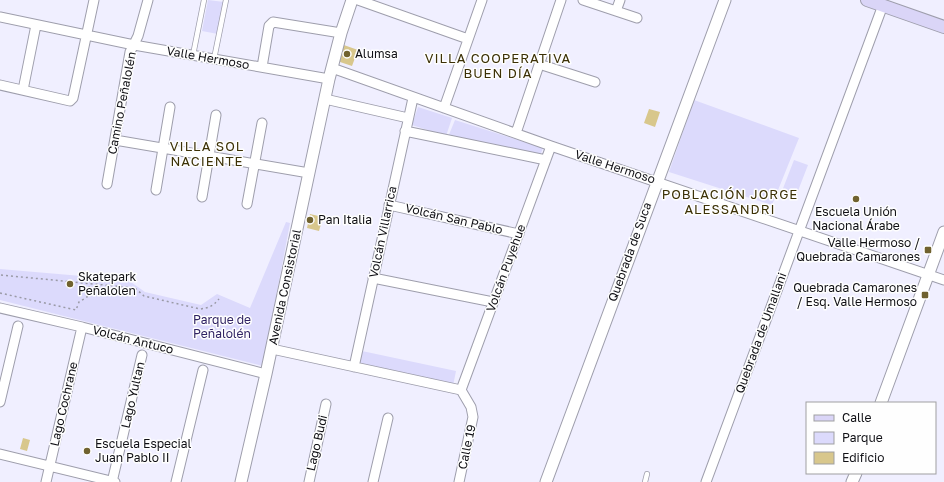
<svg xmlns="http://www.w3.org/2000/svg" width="944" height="482" viewBox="0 0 944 482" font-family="'Golos Text',sans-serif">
<rect width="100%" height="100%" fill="#f0efff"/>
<path fill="#dcdafc" d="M208 0 224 2 218 34 202 31Z
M694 100 799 138 772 205 669 172Z
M418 107 452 118 446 136 412 125Z
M455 120 543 148 540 156 448 137Z
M794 160 808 165 796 196 782 191Z
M286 222 290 223 263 366 0 300V269L128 280 145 292 201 305 217 294 250 308Z
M362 351 456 371 453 386 359 365Z"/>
<path fill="#d8c78c" d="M341 44 358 50 352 66 337 61Z
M649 109 660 112 655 127 644 123Z
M310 214 323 217 319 231 307 228Z
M23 438 30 440 27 451 20 449Z"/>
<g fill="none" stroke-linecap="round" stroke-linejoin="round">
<defs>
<path id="service" d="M193 55 204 0
M214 59 226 0
M645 482 647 474"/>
<path id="minor" d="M358 0 468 39
M583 0 637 18
M616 11 620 0
M0 17 134 45 329 79
M539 64 595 82
M262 67 269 26 273 22 341 33
M332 68 551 146 944 280
M0 85 70 101 73 98 94 0
M23 90 36 25
M325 99 408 118
M444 108 482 0
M405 131 546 160
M516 133 561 0
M115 140 309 173
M107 184 130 52 138 36 148 0
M156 190 170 107
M202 197 216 115
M247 204 262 123
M389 205 519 234
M373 278 493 302
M0 308 82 327 266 374
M272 349 461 390
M354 367 413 98
M461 390 551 146
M0 402 18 326
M0 454 115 482
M46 482 82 327
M112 482 142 355
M176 482 203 370
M309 482 326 404
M373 482 388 418
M459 482 473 417 471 407 461 390
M706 482 883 5"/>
<path id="tertiary" d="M881 403 944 232
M241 482 266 374 329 79 341 33 352 0
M546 482 725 0
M852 482 856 473"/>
<path id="secondary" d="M867 0 944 27"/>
</defs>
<use href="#service" stroke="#9e9eac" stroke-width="6"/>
<use href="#minor" stroke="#9e9eac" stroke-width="11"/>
<use href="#tertiary" stroke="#9e9eac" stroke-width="13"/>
<use href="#secondary" stroke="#9e9eac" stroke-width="14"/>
<path stroke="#9a9aa6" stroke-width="1.5" stroke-dasharray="2 3" stroke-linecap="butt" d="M1 275 135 288 144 296 200 309C209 308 213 306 219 299
M0 293 76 310 79 302 87 297 90 283"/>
<use href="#service" stroke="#fff" stroke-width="4.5"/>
<use href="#minor" stroke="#fff" stroke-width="9"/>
<use href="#tertiary" stroke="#fff" stroke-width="11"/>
<use href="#secondary" stroke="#dad5f7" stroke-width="12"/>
</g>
<g fill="#70622f" stroke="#fefefe" stroke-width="1.5">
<circle cx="347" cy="54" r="4"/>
<circle cx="856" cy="199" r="4"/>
<circle cx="310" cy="220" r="4"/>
<rect x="924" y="246" width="8" height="8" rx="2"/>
<circle cx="70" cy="284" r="4"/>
<rect x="921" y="291" width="8" height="8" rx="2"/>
<circle cx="87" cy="451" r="4"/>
</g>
<g text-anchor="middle" stroke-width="3" stroke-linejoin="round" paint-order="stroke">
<g font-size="12" fill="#101015" stroke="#fefefe" text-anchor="start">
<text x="355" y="58">Alumsa</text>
<text x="856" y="216" text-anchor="middle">Escuela Unión<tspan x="856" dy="14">Nacional Árabe</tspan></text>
<text x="318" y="224">Pan Italia</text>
<text x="920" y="247" text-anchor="end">Valle Hermoso /<tspan x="920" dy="14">Quebrada Camarones</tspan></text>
<text x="78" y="281">Skatepark<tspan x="78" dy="14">Peñalolen</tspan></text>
<text x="917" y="292" text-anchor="end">Quebrada Camarones<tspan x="917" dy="14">/ Esq. Valle Hermoso</tspan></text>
<text x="95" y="448">Escuela Especial<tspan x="95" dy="14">Juan Pablo II</tspan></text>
</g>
<g font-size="12" fill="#101015" stroke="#fefefe">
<text transform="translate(208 58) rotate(10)" y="4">Valle Hermoso</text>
<text transform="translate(122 103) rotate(-79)" y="4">Camino Peñalolén</text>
<text transform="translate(615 167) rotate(18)" y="4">Valle Hermoso</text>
<text transform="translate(454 219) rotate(13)" y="4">Volcán San Pablo</text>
<text transform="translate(383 232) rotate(-78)" y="4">Volcán Villarrica</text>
<text transform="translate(630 252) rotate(-70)" y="4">Quebrada de Suca</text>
<text transform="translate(506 268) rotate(-70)" y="4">Volcán Puyehue</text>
<text transform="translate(285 287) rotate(-78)" y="4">Avenida Consistorial</text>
<text transform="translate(761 333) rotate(-70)" y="4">Quebrada de Umallani</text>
<text transform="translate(133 340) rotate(14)" y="4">Volcán Antuco</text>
<text transform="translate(133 395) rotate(-77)" y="4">Lago Yultan</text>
<text transform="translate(64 404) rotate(-77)" y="4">Lago Cochrane</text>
<text transform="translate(317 443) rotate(-77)" y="4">Lago Budi</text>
<text transform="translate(467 447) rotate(-78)" y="4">Calle 19</text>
</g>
<g font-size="12" fill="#2f2263" stroke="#fefefe">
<text x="222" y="324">Parque de<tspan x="222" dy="14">Peñalolén</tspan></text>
</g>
<g font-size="13" letter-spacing="1" fill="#3c3106" stroke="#fefefe">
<text x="498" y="63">VILLA COOPERATIVA<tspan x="498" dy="15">BUEN DÍA</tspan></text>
<text x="207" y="151">VILLA SOL<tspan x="207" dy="15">NACIENTE</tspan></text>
<text x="730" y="199">POBLACIÓN JORGE<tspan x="730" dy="15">ALESSANDRI</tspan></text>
</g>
</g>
<rect x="806" y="402" width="130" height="72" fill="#fefefe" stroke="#9f9fa1"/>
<rect x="814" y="415" width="20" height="6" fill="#dad5f7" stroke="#9f9fa1"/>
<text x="842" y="422" font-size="12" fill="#101015">Calle</text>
<rect x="814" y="432" width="20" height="12" fill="#dcdafc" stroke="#9f9fa1"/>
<text x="842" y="442" font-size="12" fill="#101015">Parque</text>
<rect x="814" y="452" width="20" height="12" fill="#d8c78c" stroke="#9f9fa1"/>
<text x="842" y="462" font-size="12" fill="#101015">Edificio</text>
</svg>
